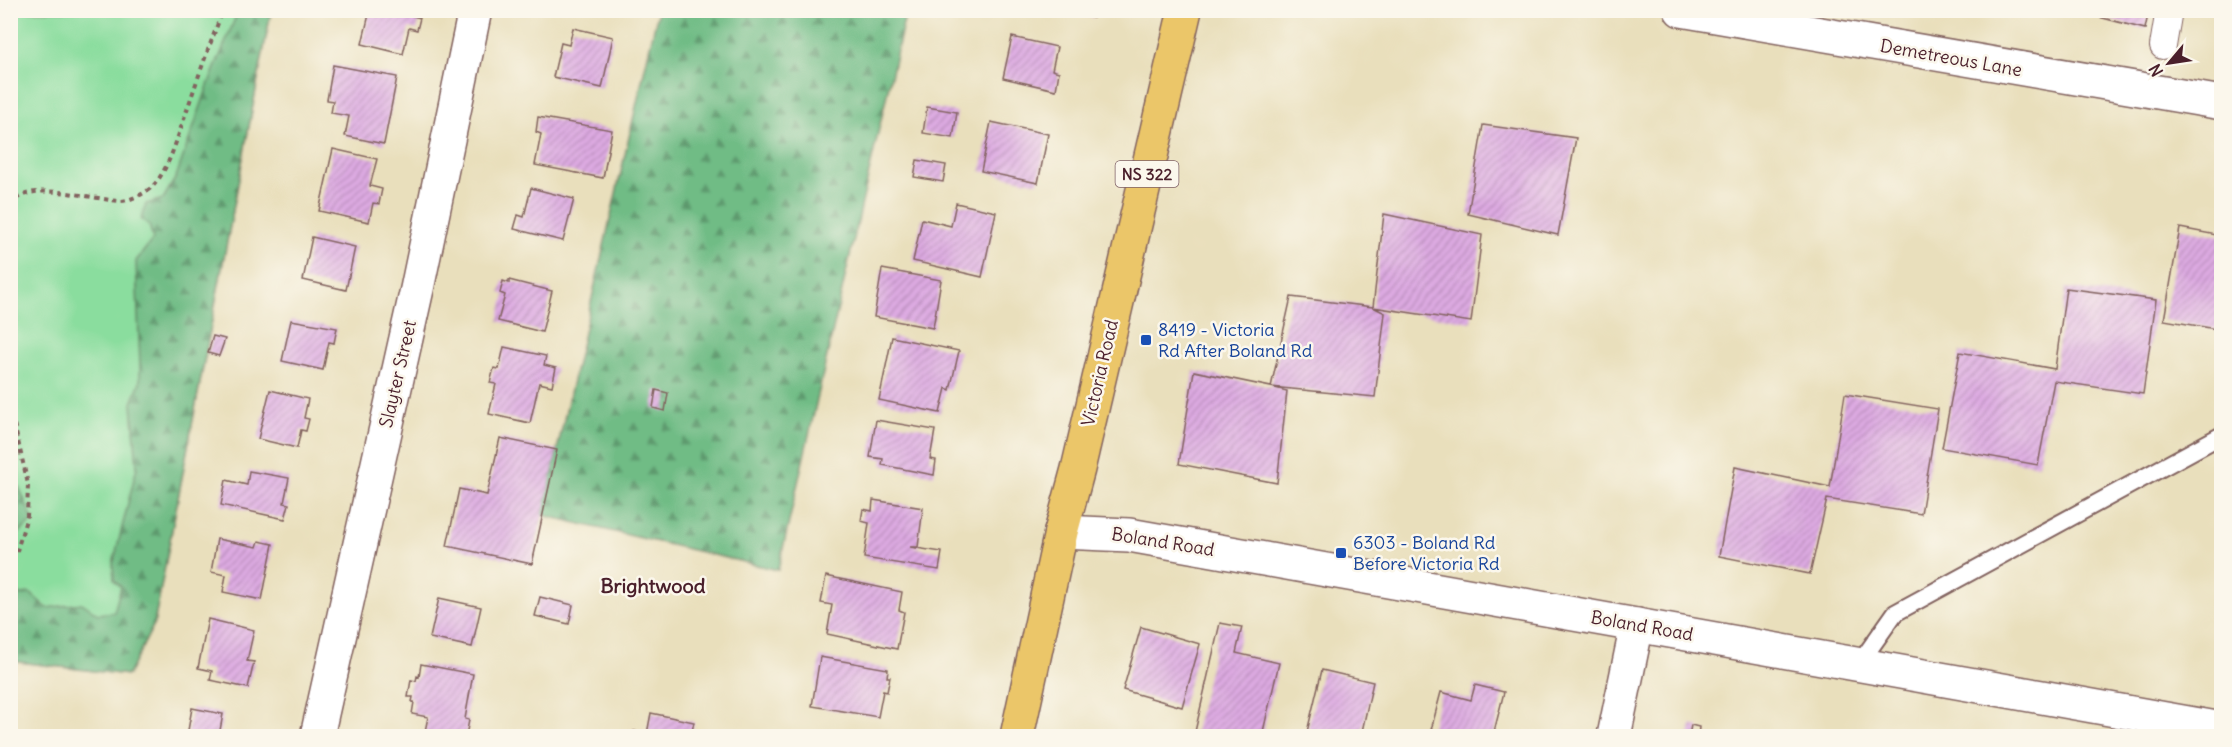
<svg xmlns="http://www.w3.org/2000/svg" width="2232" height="747" viewBox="0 0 2232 747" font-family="Delius,sans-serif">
<defs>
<pattern id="forest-firs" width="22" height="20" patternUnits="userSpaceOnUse" patternTransform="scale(1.5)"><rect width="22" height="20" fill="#6fbc85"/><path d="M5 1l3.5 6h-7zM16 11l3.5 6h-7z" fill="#5d986d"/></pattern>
<pattern id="building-hatch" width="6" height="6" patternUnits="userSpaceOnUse" patternTransform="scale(1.5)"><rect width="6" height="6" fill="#ddaae2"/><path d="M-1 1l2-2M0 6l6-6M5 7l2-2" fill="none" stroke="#b58ab7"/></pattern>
</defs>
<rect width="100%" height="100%" fill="#fbf7ec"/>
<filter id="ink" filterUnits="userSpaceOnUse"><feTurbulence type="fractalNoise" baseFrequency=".0167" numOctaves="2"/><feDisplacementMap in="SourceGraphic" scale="12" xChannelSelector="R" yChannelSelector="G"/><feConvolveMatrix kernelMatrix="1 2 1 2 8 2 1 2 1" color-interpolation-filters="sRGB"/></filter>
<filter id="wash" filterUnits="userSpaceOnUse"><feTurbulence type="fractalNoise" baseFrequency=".008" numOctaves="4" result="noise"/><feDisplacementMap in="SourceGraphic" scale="24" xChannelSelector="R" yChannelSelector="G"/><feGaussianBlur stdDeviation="1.35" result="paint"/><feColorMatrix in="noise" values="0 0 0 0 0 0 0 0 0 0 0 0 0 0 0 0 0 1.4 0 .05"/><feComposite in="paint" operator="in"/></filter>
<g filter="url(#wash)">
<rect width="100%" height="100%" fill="#e9dfbc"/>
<path fill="#8add9e" stroke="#6a7e64" stroke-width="1.5" d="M11 11H271L154 624 128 675 11 661Z"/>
<path fill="url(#forest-firs)" stroke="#5c6e58" stroke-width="1.5" d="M238 11H271L154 624 128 675 11 661V590L15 595 30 593 47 608 82 603 98 614 114 612 121 587 114 580 113 564 137 467 132 403 140 382V365L136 261 153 239 149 225 141 219 146 204 163 199 176 177 209 83Z
M658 11H906L778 570 542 515Z
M11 485 19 487 33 520 11 541Z"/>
<g id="blocks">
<path fill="url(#building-hatch)" d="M370 10H411L410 15 420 18 417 30 409 28 403 54 362 44Z
M1061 10H1095L1093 18Z
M2072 10H2149L2145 29Z
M573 28 613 37 602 88 553 77 561 43 569 45Z
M1012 37 1057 47 1052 70 1059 72 1056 90 1003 78Z
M333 65 397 77 384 144 345 136 349 116 331 113 333 101 327 100Z
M927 107 957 112 953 138 923 133Z
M538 117 612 130 603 178 535 165 541 134 536 132Z
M991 122 1048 134 1038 183 981 171Z
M1483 125 1576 138 1558 235 1468 214Z
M333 149 377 159 370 186 382 189 379 204 373 203 369 222 319 211Z
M917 160 946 165 943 182 914 177Z
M531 188 574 199 563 241 514 229 518 215 524 217Z
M956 203 996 212 982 277 913 261 922 219 951 226Z
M1384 214 1482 235 1471 322 1373 307Z
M2180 228 2222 236V330L2164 320Z
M312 237 355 247 346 290 303 280Z
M882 269 941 280 933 328 874 317Z
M509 280 552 291 542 332 498 321 505 295 500 293 503 281 509 283Z
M2066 288 2156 300 2143 394 2054 381 2038 465 1942 448 1960 352 2055 369Z
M1291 297 1373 307 1385 313 1375 397 1271 387 1287 391 1277 483 1179 464 1194 371 1271 387Z
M291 320 337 328 334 343 329 342 323 370 282 361Z
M213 336 225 339 219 356 208 353Z
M892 337 959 351 950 390 946 388 940 413 879 400Z
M504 347 546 356 544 365 556 368 552 386 539 383 530 423 489 414 496 384 490 383 494 368 499 369Z
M270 390 308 399 304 418 309 419 306 431 301 430 297 448 258 439Z
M656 390 668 393 665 411 653 408Z
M1845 394 1938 409 1921 514 1827 499 1810 574 1719 556 1735 467 1830 487Z
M876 420 935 430 930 459 936 460 934 475 882 465 883 459 870 457Z
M500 438 557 450 532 564 447 546 459 489 487 495Z
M249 471 289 478 284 503 289 504 285 519 221 505 226 480 247 485Z
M873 500 923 508 918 547H910L942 552 939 570 864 558 869 523 861 521 863 509 872 511Z
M217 539 257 547 259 541 273 544 262 600 223 592 226 575 211 572Z
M826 576 902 592 899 610 904 612 897 649 827 634 832 605 821 603Z
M540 597 573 605 569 624 535 616Z
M439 598 481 607 472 647 430 638Z
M208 619 254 630 247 661 254 662 248 688 210 680 212 671 198 668Z
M1220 623 1242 627 1236 653 1279 663 1262 736H1194Z
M1141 627 1200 644 1182 707 1123 690Z
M820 657 888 669 887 677H890L887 692 883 691 878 717 812 706Z
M421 664 473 674 465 719 469 720 466 736H424L428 717 412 714 414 702H412L413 697H408L411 680 416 681 417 676 419 677Z
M1322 670 1373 682 1361 736H1306Z
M1475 685 1504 692 1493 736H1457L1431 730 1441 692 1471 700Z
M192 708 223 714 219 736H187Z
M651 713 694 722 691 736H633L634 731 647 734Z
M1691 725 1699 727 1698 736H1689Z"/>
</g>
</g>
<g filter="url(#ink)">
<use href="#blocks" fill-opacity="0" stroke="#82625e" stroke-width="1.5"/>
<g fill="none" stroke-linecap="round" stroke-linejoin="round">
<defs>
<path id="service" d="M1859 664 1895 613 2222 435"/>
<path id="pedestrian" d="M2163 46 2169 10"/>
<path id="minor" d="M1681 10 2222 103
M317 736 417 289 475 10
M1614 736 1637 625"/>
<path id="tertiary" d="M1061 532 1129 535 2222 729"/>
<path id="primary" d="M1017 736 1061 532 1078 469 1185 10"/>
</defs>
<use href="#service" stroke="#82625e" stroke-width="20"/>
<use href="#pedestrian" stroke="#82625e" stroke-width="28"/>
<use href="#minor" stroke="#82625e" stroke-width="36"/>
<use href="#tertiary" stroke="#82625e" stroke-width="36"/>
<use href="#primary" stroke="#82625e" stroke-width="36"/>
<path stroke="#82625e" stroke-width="4" stroke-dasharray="4.5 4.5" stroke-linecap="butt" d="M10 206C27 177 93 200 120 201 130 201 146 193 153 186 171 166 178 134 187 110 198 77 210 44 223 10
M10 407 28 484 27 516 16 554H10"/>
<use href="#service" stroke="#fff" stroke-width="16"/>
<use href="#pedestrian" stroke="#fff" stroke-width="26"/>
<use href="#minor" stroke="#fff" stroke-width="33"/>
<use href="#tertiary" stroke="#fff" stroke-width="33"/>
<use href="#primary" stroke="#ebc669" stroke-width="33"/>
</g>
</g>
<g fill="#1a4fb4" stroke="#fbf7ec" stroke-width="2">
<rect x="1140" y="334" width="12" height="12" rx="3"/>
<rect x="1335" y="547" width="12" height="12" rx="3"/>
</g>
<g text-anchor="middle" stroke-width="5" stroke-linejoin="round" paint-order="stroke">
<rect fill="#fbf7ec" stroke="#7f6065" stroke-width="1.5" x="1115.5" y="161" width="63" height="26" rx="4.5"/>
<g font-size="16" font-weight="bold" fill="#4a1f2b">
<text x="1147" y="180">NS 322</text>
</g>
<g font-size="18" fill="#4a1f2b" stroke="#fbf7ec">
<text transform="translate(1951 58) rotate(10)" y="6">Demetreous Lane</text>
<text transform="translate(1100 373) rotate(-77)" y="6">Victoria Road</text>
<text transform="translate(398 374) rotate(-77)" y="6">Slayter Street</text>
<text transform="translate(1163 542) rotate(9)" y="6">Boland Road</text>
<text transform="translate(1642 626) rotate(10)" y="6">Boland Road</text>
</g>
<g font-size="18" fill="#164399" stroke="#fbf7ec" text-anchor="start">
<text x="1158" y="336">8419 - Victoria<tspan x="1158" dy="21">Rd After Boland Rd</tspan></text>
<text x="1353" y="549">6303 - Boland Rd<tspan x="1353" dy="21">Before Victoria Rd</tspan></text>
</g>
<g font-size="20" font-weight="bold" fill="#4a1f2b" stroke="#fbf7ec">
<text x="653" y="593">Brightwood</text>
</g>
</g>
<rect width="2232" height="747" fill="none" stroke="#fbf7ec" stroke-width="36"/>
<g transform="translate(2169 63) rotate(241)" stroke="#fbf7ec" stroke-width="4.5" paint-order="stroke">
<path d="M0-4.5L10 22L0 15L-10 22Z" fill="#4a1f2b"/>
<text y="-9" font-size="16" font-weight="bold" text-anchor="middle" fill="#4a1f2b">N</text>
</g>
</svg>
